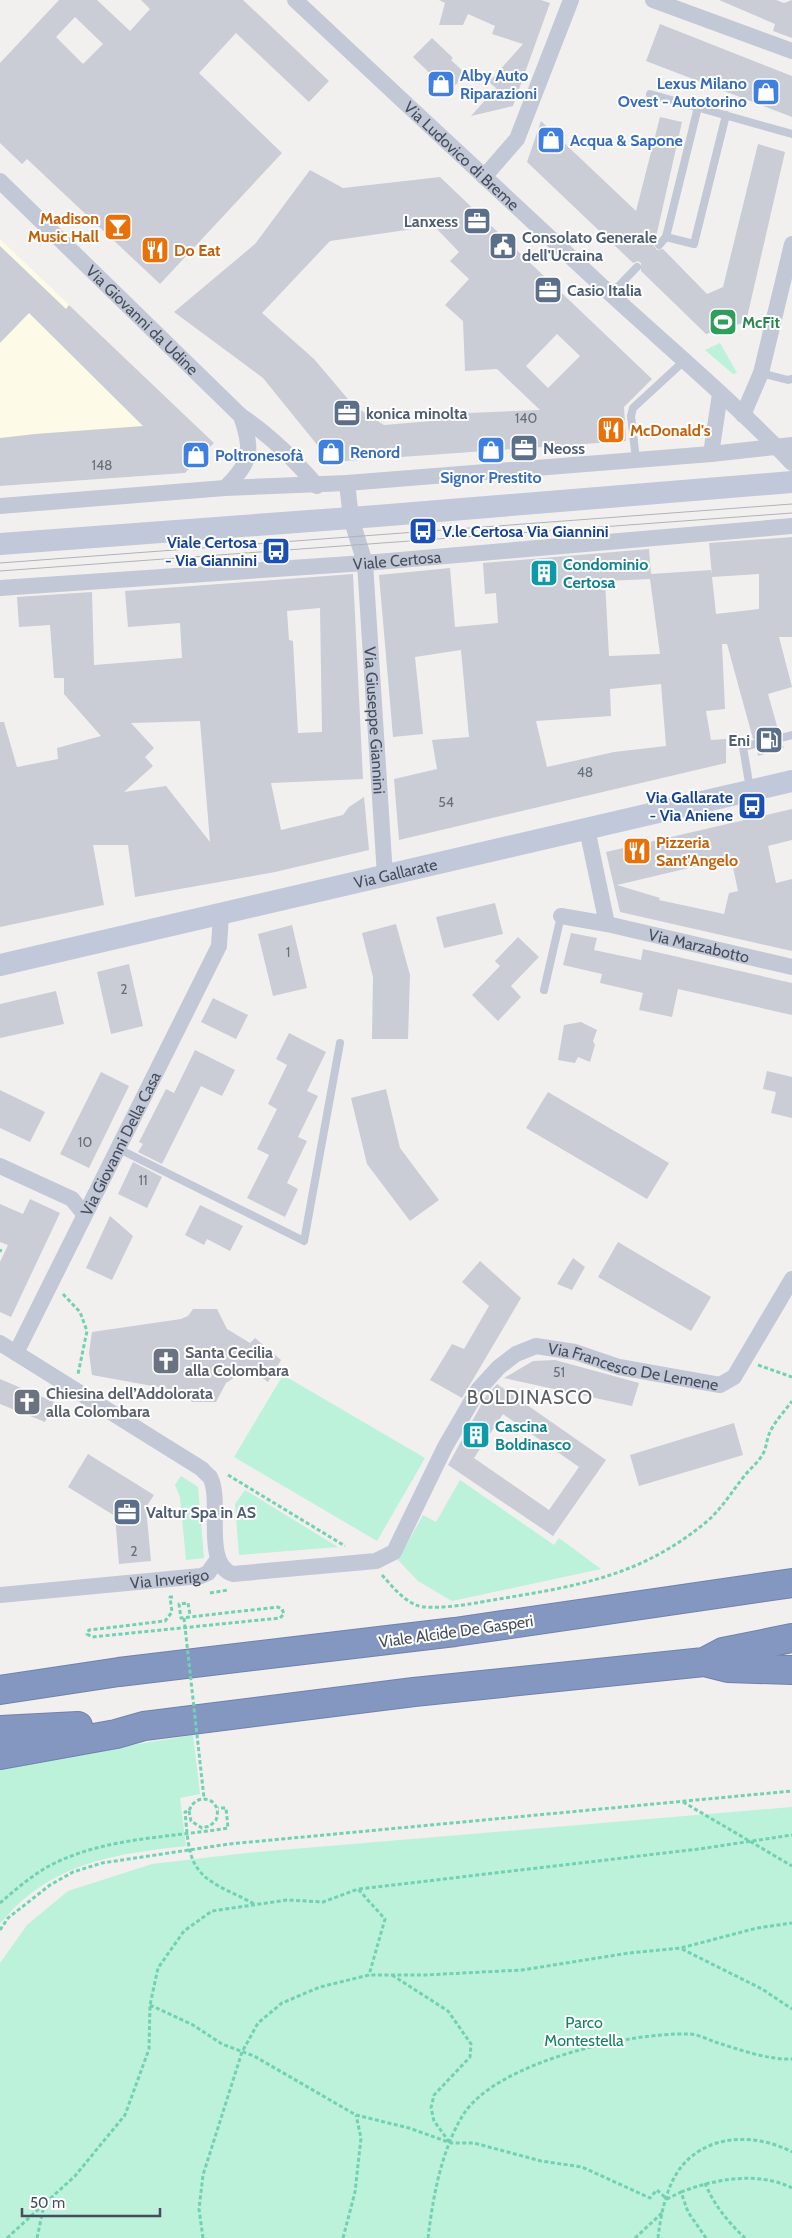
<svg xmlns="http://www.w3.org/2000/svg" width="792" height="2238" viewBox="0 0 792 2238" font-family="Cabin,sans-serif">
<rect width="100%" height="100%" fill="#f2efef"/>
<path fill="#fdfae7" d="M0 239 214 443 185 473 0 486Z"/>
<path fill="#bbf2d9" d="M720 343 737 373 733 374 705 350Z
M283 1375 425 1458 377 1541 234 1457Z
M181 1476 198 1487 204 1558 186 1560 180 1497 175 1485Z
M460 1480 554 1545 559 1538 601 1569 452 1601 418 1581 398 1560 423 1515 436 1522Z
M245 1490 338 1547 239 1555 235 1504Z
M193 1735 200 1794 180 1798 186 1846C114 1854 49 1863 0 1924V1767Z
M792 1807V2238H0V1963L27 1925 68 1891 152 1864 246 1853Z"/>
<path fill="#cacdd5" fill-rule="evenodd" d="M59 0H97L130 31 150 9 141 0H243L329 81 309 102 236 33 199 73 282 153 160 284 27 159 22 164 0 143V63ZM75 17 103 44 83 64 56 37Z
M439 0H541L550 3 513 106 471 116 496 88 489 82 523 44 492 34 495 26 468 14 463 25H439L445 3Z
M719 0H776L784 3 792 0V38L773 31 775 24Z
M660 24 792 76V117L646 61Z
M432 38 453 58 451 60 466 74 449 92 413 57Z
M660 117 682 122 654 246 657 250 663 249 707 294 723 287 758 144 785 152 746 322 706 334 641 271V263L638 261 633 263 527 162 541 121 636 211Z
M310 170 343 188 440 177 652 379 624 407 626 441 331 462 263 378 174 312 255 244ZM434 226 459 252 450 261 469 279 445 305 463 321 465 371 497 369 540 410 467 413 468 418 384 425 353 405 314 359 262 313 330 241ZM557 334 580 356 548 388 526 366Z
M0 246 66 309 69 305 214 443 185 473 0 486V438L35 434 143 426 29 313 0 343Z
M792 537V637H779L792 687 768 694 779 733 776 736V740L782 743 784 748 758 756 757 749 760 746V742L753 739 727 644H722L725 709 706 711 711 740 726 739V763L399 840 394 779 437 769 432 740 469 737 461 650 415 657 423 734 393 737 379 575 450 568 455 627 498 623 496 593 485 594 483 563 649 549 651 574 711 570 712 576 709 543ZM759 574V609L716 614 712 577ZM650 579 660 654 609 656 605 581ZM661 684 666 746 614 752 547 767 536 721 611 716 610 689Z
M353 574 363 779 271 783 281 830 343 815 349 807 364 797 369 850 275 872 135 897 128 845H93L104 905 0 927V722H4L17 767 58 759 57 748 101 736 64 694V678H54L50 625 19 627 17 597 92 592 94 665 182 658 180 623 128 627 125 591ZM320 608 322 732 298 733 293 641 289 640 287 611ZM200 721 210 842 166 786 124 792 153 766 145 757 154 748 131 723Z
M792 809V840L768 846 776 883 792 879V951L620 912 606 852ZM731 858 738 891 729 893 724 914 659 900 660 898 617 885Z
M495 903 503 934 444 948 436 917Z
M396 924 410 975 408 1039H372L373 977 362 933Z
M292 925 307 988 273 996 258 934Z
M571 933 597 938 594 950 641 960 643 949 792 983V1015L678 989 672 1017 639 1010 643 993 600 983 602 974 563 965Z
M518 937 539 957 511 986 521 997 498 1021 472 995 500 966 495 961Z
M129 964 143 1026 111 1034 97 972Z
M56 991 64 1024 0 1038V1004Z
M213 998 248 1015 236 1039 201 1022Z
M581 1022 597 1030 593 1041 595 1045 590 1062 578 1057 575 1063 558 1060 564 1025Z
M289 1033 326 1052 307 1091 318 1096 298 1137 307 1141 287 1183 298 1189 285 1217 247 1198 269 1155 257 1149 277 1109 268 1104 287 1065 276 1059Z
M195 1050 235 1070 222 1096 201 1086 162 1164 138 1152 143 1144 139 1142 166 1089 174 1093Z
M767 1071 792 1077V1118L771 1113 776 1092 763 1089Z
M101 1072 129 1086 89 1168 60 1154Z
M386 1089 400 1148 439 1200 410 1221 367 1164 351 1098Z
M0 1090 45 1112 30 1142 0 1128Z
M548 1092 669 1163 647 1199 526 1128Z
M133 1162 162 1177 147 1208 118 1194Z
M30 1199 60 1213 11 1317 0 1312V1262L8 1245 0 1242V1204L23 1214Z
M200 1205 243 1226 230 1251 207 1239 204 1245 185 1235Z
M110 1216 133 1236 112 1280 86 1268Z
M618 1242 711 1297 691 1331 598 1277Z
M573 1258 585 1267 572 1290 557 1284Z
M480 1261 521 1298 462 1398 430 1380 452 1344 464 1349 489 1306 462 1282Z
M193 1309H217L227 1329 250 1343 255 1338 281 1360 268 1382 249 1368 226 1383 216 1402H192L186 1394 180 1391 92 1375 89 1353 92 1332 181 1319 188 1316Z
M555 1360 639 1383 632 1406 504 1378 533 1361Z
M0 1379 54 1402 45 1422 0 1404Z
M497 1384 606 1460 553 1536 448 1465 486 1396ZM503 1414 579 1467 549 1510 474 1458Z
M734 1423 743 1455 639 1486 630 1455Z
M88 1454 154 1495 146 1507 151 1561 119 1564 115 1516 68 1487Z"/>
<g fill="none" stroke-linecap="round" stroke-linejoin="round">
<defs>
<path id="highway" d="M704 1662 723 1652 792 1638
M0 1690 119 1672 455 1632 792 1583
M0 1730 78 1726
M0 1755 116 1734 144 1726 414 1692 704 1662 728 1668 792 1670"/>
</defs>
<use href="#highway" stroke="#6f82ad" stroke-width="30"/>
<path stroke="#71d2b3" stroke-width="3" stroke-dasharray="4 2.5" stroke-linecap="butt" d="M0 1252 1 1249
M63 1294 80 1312 87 1331 78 1374
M758 1365 792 1377
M228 1475 345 1546
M382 1575C392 1586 402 1599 416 1605 429 1611 472 1604 487 1601 570 1587 637 1579 705 1523 722 1509 732 1491 746 1474 751 1468 757 1463 761 1457 767 1449 766 1440 770 1432 775 1421 785 1411 792 1401
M210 1593 228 1590
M173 1597H170L172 1612 165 1621 89 1630 87 1634 92 1637 280 1618 284 1614 282 1609 278 1607 181 1618 179 1604 188 1603 190 1615
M683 1802 792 1866
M189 1811 191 1821 202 1828 210 1826 216 1820C224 1799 196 1790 189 1811L185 1812C187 1829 187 1855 198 1869 210 1886 236 1893 254 1904
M359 1889 699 1849 792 1835
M0 1903C15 1890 31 1876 49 1866 104 1837 168 1838 228 1828L226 1808H218
M0 1930 8 1918 50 1885 73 1872 102 1863 229 1844 792 1791
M682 1949 762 1989 792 2009
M392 1975 448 2011 471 2044 470 2057 434 2095 431 2108 434 2121 450 2143
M150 2005 193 2025 222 2044 254 2056 356 2115 409 2128 451 2143H474L541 2161 582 2167 650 2198 657 2190 667 2199 681 2192 688 2212 706 2238
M705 2183C714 2205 728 2222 745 2238
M681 2192C715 2179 758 2171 792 2188
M7 2238 75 2176 125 2115 149 2049 150 2005 158 1968 184 1931 212 1911 287 1900 323 1902 358 1889 385 1919 369 1975
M37 2238 44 2205
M203 2238 199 2209 203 2175 242 2052 258 2023 282 2003 320 1987 369 1975H425L522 1970 629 1953 681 1948 757 1928 792 1923
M343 2238 355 2192 361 2138 356 2115
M428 2238C433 2197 441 2151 463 2115 496 2062 630 2032 689 2034 697 2034 707 2039 715 2042 738 2049 767 2060 792 2059
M635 2238 662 2213
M658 2238C660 2220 664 2199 672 2182 694 2135 750 2130 792 2152"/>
<path stroke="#c2c8d5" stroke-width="8" d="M650 94 792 134
M698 107 666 237 694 244 726 115
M659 245 666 237
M611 294 637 267
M761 373 788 380 792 379
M636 460 631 416 633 408 684 361
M781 738 792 735
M750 789 743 747 755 744
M544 990 561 916
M117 1148 304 1241 340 1043"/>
<g stroke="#c2c8d5" stroke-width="16">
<path id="s1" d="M295 0C398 96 501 193 604 288 667 346 733 401 792 463"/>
<path d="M653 0 792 51"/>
<path d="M484 177 517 139 571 0"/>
<path id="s2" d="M0 181 241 416C270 435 294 459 317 486"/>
<path d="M743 415 761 373 792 244"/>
<path d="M711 454 720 394"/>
<path id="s3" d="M347 483 351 518 365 563 385 876"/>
<path d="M225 488C252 461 253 451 241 416"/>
<path d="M0 506 225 488 347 483 711 454 792 445"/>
<path id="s4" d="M0 588 365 563 792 526"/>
<path d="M587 829 607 924"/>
<path id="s5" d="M561 916 607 924 792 967"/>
<path d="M0 1166 72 1199 84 1214"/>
<path id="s6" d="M0 1343 202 1469C204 1472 208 1475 210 1477 223 1501 202 1564 233 1574L376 1561 394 1552 445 1447 478 1390 499 1367 516 1354 536 1346 575 1352 619 1367 720 1385 734 1377 792 1279"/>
<path id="s7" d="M16 1353 219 946 221 914"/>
<path id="s8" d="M0 1595 201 1576 208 1573 218 1559"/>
</g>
<g stroke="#c0c8d9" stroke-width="22">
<path d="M0 544 377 516 792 482"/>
<path id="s9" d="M0 965 792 781"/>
</g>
<use href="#highway" stroke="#8497c1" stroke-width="28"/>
<path stroke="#b1b3ba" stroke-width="1" d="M0 563 792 504
M0 571 792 513"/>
<path stroke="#71d2b3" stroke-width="3" stroke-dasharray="4 2.5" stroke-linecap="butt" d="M184 1618 204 1798"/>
</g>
<defs>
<symbol id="shop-square" viewBox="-11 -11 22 22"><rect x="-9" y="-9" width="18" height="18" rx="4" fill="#3f7fe0" stroke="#fff"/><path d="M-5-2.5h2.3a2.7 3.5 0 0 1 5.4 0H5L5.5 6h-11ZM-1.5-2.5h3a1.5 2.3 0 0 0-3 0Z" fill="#fff"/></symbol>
<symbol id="office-square" viewBox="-11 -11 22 22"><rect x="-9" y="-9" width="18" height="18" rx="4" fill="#5c6f8a" stroke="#fff"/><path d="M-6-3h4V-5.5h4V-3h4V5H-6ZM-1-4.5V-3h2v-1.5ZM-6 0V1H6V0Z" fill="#fff"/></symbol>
<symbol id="bar-square" viewBox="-11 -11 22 22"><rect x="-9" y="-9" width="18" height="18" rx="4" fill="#e8710a" stroke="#fff"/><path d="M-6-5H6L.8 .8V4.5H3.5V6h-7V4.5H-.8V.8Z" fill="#fff"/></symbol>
<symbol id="civic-square" viewBox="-11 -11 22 22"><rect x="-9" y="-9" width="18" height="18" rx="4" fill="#5c6f8a" stroke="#fff"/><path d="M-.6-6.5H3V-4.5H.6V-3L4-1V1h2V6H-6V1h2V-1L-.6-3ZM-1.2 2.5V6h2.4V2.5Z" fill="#fff"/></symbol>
<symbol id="restaurant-square" viewBox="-11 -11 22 22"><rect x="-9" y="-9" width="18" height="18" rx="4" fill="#e8710a" stroke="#fff"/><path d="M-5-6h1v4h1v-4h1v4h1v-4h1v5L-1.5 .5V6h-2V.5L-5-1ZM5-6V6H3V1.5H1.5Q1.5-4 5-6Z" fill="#fff"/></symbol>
<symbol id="stadium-square" viewBox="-11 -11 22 22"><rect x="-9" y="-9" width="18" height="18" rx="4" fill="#2e9e5b" stroke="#fff"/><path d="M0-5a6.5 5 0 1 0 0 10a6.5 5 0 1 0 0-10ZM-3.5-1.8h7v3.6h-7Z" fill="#fff"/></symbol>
<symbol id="bus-square" viewBox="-11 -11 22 22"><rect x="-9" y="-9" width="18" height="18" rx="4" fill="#1a4fb4" stroke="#fff"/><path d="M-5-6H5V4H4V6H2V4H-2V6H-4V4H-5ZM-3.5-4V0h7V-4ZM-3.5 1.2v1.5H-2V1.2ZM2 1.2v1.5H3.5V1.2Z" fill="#fff"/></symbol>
<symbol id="building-square" viewBox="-11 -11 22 22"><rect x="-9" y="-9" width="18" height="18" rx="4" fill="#0f9aa8" stroke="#fff"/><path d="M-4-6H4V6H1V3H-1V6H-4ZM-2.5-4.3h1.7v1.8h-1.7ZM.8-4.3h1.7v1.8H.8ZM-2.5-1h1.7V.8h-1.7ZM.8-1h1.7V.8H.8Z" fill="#fff"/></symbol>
<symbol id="fuel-square" viewBox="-11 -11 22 22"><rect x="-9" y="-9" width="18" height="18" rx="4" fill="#5c6f8a" stroke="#fff"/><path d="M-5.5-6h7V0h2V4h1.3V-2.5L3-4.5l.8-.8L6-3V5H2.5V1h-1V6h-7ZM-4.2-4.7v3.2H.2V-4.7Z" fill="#fff"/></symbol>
<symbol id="church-square" viewBox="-11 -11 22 22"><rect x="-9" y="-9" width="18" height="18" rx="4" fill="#6b7280" stroke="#fff"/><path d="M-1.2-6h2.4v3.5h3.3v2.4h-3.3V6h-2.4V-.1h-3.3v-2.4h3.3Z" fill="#fff"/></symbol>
</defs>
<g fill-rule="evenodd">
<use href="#shop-square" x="425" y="68" width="32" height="32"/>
<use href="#shop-square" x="750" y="76" width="32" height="32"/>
<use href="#shop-square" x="535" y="124" width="32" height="32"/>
<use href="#office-square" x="461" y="205" width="32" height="32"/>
<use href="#bar-square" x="102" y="211" width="32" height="32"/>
<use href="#civic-square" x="487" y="230" width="32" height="32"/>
<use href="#restaurant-square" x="139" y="234" width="32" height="32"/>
<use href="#office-square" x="532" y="274" width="32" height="32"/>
<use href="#stadium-square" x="707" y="306" width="32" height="32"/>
<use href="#office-square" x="331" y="397" width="32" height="32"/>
<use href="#restaurant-square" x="595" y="414" width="32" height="32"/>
<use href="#office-square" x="508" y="432" width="32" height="32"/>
<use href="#shop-square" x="475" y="434" width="32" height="32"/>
<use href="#shop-square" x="315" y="436" width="32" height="32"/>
<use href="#shop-square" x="180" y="439" width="32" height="32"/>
<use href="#bus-square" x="407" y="515" width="32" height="32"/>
<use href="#bus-square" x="260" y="535" width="32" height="32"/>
<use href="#building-square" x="528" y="557" width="32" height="32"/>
<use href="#fuel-square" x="753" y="724" width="32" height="32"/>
<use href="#bus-square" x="736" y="790" width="32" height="32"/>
<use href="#restaurant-square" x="621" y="835" width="32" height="32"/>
<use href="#church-square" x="150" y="1345" width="32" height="32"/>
<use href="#church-square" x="11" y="1386" width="32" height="32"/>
<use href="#building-square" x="460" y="1419" width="32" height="32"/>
<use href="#office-square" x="111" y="1496" width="32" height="32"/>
</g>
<g text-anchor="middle" stroke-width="4" stroke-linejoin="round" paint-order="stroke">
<g font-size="14" fill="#676e7c">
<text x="526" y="423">140</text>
<text x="102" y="470">148</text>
<text x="585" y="777">48</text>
<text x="446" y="807">54</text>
<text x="288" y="957">1</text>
<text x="124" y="994">2</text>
<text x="85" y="1147">10</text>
<text x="143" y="1185">11</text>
<text x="559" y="1377">51</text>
<text x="134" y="1556">2</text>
</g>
<g font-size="16" font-weight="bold" fill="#366cbe" stroke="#fff" text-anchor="start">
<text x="460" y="81">Alby Auto<tspan x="460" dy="18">Riparazioni</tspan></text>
<text x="747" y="89" text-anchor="end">Lexus Milano<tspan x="747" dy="18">Ovest - Autotorino</tspan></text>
<text x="570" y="146">Acqua &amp; Sapone</text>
<text x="350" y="458">Renord</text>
<text x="215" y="461">Poltronesofà</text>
<text x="491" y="483" text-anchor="middle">Signor Prestito</text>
</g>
<g font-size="16" fill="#464e5e" stroke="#fff">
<text dy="6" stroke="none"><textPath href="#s1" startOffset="228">Via Ludovico di Breme</textPath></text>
<text dy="6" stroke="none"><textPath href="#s2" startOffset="199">Via Giovanni da Udine</textPath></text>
<text dy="6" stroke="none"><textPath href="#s4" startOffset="398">Viale Certosa</textPath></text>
<text dy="6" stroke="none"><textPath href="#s3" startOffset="240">Via Giuseppe Giannini</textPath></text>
<text dy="6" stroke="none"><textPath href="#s9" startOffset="406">Via Gallarate</textPath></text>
<text dy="6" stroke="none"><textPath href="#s5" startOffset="141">Via Marzabotto</textPath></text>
<text dy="6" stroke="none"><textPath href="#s7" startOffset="234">Via Giovanni Della Casa</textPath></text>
<text dy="6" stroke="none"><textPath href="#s6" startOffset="874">Via Francesco De Lemene</textPath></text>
<text dy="6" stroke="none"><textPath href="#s8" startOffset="170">Via Inverigo</textPath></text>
<text transform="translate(456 1631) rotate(-8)" y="6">Viale Alcide De Gasperi</text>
</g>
<g font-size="16" font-weight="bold" fill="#c56008" stroke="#fff" text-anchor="start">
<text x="99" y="224" text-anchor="end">Madison<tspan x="99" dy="18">Music Hall</tspan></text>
<text x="174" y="256">Do Eat</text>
<text x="630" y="436">McDonald's</text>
<text x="656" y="848">Pizzeria<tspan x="656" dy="18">Sant'Angelo</tspan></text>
</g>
<g font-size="16" font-weight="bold" fill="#4e5e75" stroke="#fff" text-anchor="start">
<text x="458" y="227" text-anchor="end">Lanxess</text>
<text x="522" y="243">Consolato Generale<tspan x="522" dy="18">dell'Ucraina</tspan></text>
<text x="567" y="296">Casio Italia</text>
<text x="366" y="419">konica minolta</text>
<text x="543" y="454">Neoss</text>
<text x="750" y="746" text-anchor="end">Eni</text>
<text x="146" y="1518">Valtur Spa in AS</text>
</g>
<g font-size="16" font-weight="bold" fill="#27864d" stroke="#fff" text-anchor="start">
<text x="742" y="328">McFit</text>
</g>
<g font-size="16" font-weight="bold" fill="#164399" stroke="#fff" text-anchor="end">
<text x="442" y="537" text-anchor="start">V.le Certosa Via Giannini</text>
<text x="257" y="548">Viale Certosa<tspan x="257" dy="18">- Via Giannini</tspan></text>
<text x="733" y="803">Via Gallarate<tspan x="733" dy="18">- Via Aniene</tspan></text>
</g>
<g font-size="16" font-weight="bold" fill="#0d838f" stroke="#fff" text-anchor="start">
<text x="563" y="570">Condominio<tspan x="563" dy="18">Certosa</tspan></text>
<text x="495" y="1432">Cascina<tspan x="495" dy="18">Boldinasco</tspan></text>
</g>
<g font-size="16" font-weight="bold" fill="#5b616d" stroke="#fff" text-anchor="start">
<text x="185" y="1358">Santa Cecilia<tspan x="185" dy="18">alla Colombara</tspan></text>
<text x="46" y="1399">Chiesina dell’Addolorata<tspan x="46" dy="18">alla Colombara</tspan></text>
</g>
<g font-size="16" fill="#11845e" stroke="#fff">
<text x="584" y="2028">Parco<tspan x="584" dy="18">Montestella</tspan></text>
</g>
<g font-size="19" letter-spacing="1" fill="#5b5e64" stroke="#fff">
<text x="530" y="1404">BOLDINASCO</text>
</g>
</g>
<path d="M22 2208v8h138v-8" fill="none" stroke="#464e5e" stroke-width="2.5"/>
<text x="30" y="2208" font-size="15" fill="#464e5e" stroke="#ffffff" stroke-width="4" paint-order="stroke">50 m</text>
</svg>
